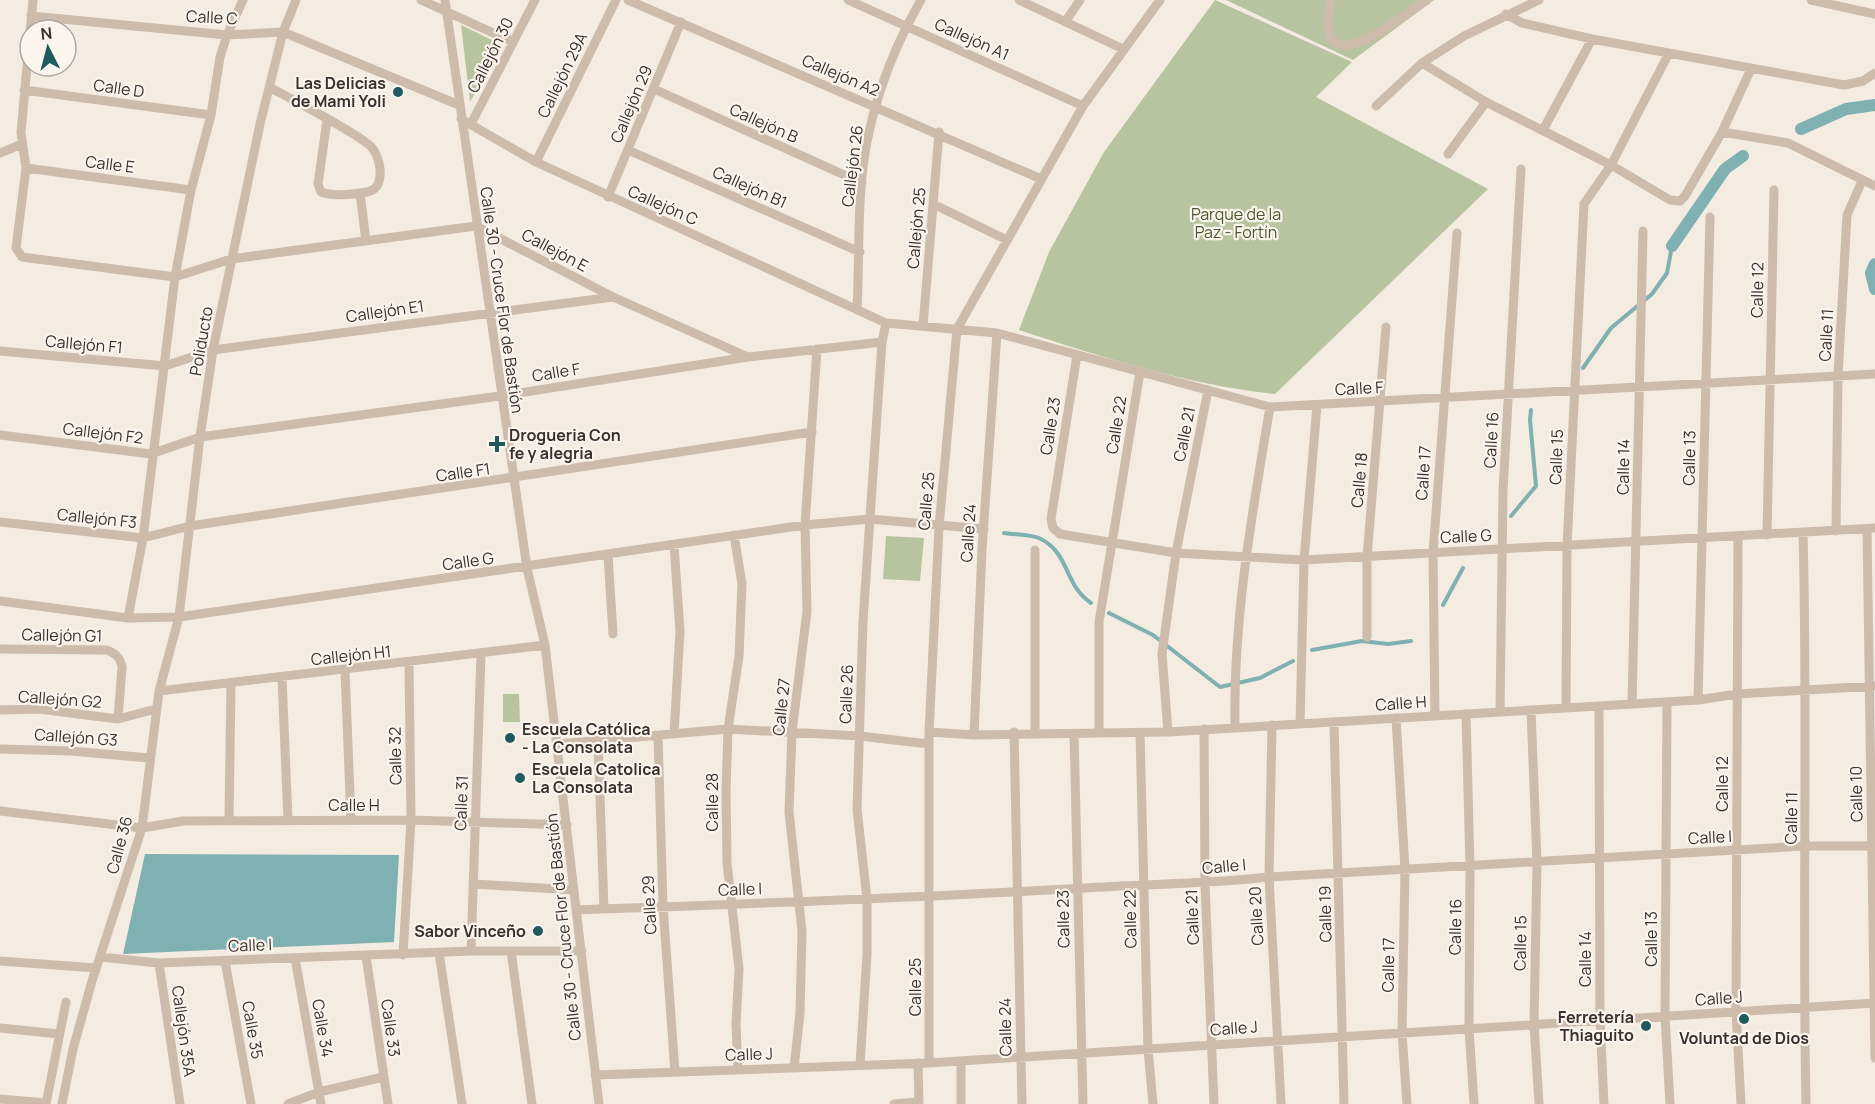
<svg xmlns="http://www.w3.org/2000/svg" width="1875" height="1104" viewBox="0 0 1875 1104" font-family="Manrope,sans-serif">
<rect width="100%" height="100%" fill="#f4ebe1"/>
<path fill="#b8c4a0" d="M1215 0 1352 62 1316 97 1488 189 1275 394C1188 385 1102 357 1019 330L1049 252 1104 152Z
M1226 0H1434L1353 60Z
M461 25 502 45 470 102Z
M886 536 924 538 920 581 883 579Z
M503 694H519L520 722H503Z"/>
<path fill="#7fb0b2" d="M145 854 399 855 394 942 123 954Z"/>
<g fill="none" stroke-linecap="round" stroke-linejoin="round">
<path stroke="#7fb0b2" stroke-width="4" d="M1583 368 1611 328 1652 294 1667 273 1672 246
M1511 516 1536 486 1530 420 1531 410
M1004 533C1015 535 1031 534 1041 539 1070 554 1064 585 1091 603
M1443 605 1463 568
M1109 613 1153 635 1220 687 1260 678 1293 661
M1312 650 1362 641 1388 644 1411 641"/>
<path stroke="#7fb0b2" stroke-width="12" d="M1801 129 1846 109 1875 105
M1672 246 1725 169 1743 156
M1875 264 1871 273 1875 289"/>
<path stroke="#cdbbac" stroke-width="9" d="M33 0 21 133 26 168 16 248 22 257 175 277 231 259 476 226 613 297 748 357
M421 0 513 42
M445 0 527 568 545 645 599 1104
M628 0 1041 179
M848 0 1083 106
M1019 0 1123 49
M1331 0C1311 91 1396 20 1427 0
M1811 0 1875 14
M1506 14 1522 23 1592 39 1844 85 1863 81 1875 73
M31 16 227 35 283 32 459 105
M1065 22 1080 0
M1422 63 1486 102 1611 165 1669 53
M271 88C289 98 365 137 373 149 378 156 381 168 380 176 379 185 376 190 367 192 353 194 334 197 321 192L318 184 327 120
M654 89 862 183
M24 90 211 115
M1376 106 1422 63 1464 36 1539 0
M461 119 536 162 886 323 997 333 1270 407 1875 374
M471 124 535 0
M1543 130 1592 39
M1722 132 1788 143 1875 186
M628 150 860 252
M0 153 22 144
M1448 154 1486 102
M536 162 616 0
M26 168 191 190
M360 193 366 241
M608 197 681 22
M933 204 1007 240
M857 310C860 252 856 189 869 132 879 87 898 40 921 0
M923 326 939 132
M0 351 165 366 213 350 613 297
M1077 355 1051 519 1053 528 1060 534 1176 553 1304 560 1875 528
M0 435 151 454 200 437 500 396 748 357 882 342
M0 522 143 538 190 526 812 432
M1867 529 1875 1058
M1836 531 1838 376 1847 215 1862 181
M1803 532C1808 723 1802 913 1806 1104
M734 535 742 584 739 656 728 729 726 791 727 863 739 969 736 1024 738 1070
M1767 535 1774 190
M1738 536 1736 1012 1741 1104
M674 545 680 631 674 734
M608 555 613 634
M0 601 128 618 179 617 805 525 870 519 984 529
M128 618 143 538 175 277 191 190 211 115 220 57 227 35 243 0
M1367 637V557L1386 327
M0 649 107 650C116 654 120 657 122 667L118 719
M345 671 351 820
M282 678 288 820
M159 691 545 645
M1698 700 1710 217
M1667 702 1665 1016 1670 1104
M1632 704 1643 231
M1599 706 1600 1020 1604 1104
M1566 708 1567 546 1584 204 1611 165 1670 200 1680 201 1685 196 1722 132 1751 69
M0 710 39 709 118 719 156 709
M1531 710 1537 862 1534 1024 1539 1104
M1500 712 1503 491 1521 169
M1466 714 1470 866 1469 1029 1474 1104
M1435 716 1433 553 1457 233
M1396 718 1405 869 1402 1033 1407 1104
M1334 723 1344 1104
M1300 724 1304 560 1317 405
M1272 725 1269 877 1281 1104
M1235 727C1233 619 1252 514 1270 407
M1204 729 1205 884 1214 1104
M929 732 974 735 1168 732 1698 700 1737 694 1875 686
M1014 732 1022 1104
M1099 732V622L1140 372
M1168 732 1162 654 1176 553 1208 390
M1035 733V550
M1140 733 1148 1049 1153 1104
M1074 734 1083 1104
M974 735 982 550 997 333
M658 736 663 906 675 1072
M598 741 604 909
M558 744 728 729 860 736 929 744
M0 749 71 751 149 758
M0 811 142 828 183 821 411 820 567 825
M229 821 231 683
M474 884 574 890
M576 910C745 904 915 898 1084 888 1146 884 1207 884 1269 877L1805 846H1875
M471 951 481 655
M511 951 532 1104
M439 953 462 1104
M403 955 411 820 409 664
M366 956 388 1104
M100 957 159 963 471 951H582
M295 958 321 1104
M0 961 96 968
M225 961 251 1104
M159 963 180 1104
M0 1028 59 1034
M961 1061V1104
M918 1063 919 1104
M929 1063V732L939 527 957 329 1083 106 1160 0
M860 1065 867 954V899L857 809 863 621 882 342 886 323
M794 1068 800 1013 802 931 789 812 792 732 807 611 805 525 817 349
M595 1075 929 1063 1875 1003
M0 1099 46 1103
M46 1104 66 1002
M62 1104 73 1049 92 981 142 828 159 691 179 617 200 437 213 350 260 124 283 32 296 0
M288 1104 319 1092 383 1077
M894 1104 919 1102"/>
</g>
<g fill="#1f5a5e" stroke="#fbf5ee" stroke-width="2">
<circle cx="398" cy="92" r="6"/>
<path d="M494 435h6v6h6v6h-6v6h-6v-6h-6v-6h6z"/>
<circle cx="510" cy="738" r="6"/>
<circle cx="520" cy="778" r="6"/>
<circle cx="538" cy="931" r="6"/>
<circle cx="1744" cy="1019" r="6"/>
<circle cx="1646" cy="1026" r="6"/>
</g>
<g text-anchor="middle" stroke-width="4.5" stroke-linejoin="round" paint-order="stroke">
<g font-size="16" fill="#3b302b" stroke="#fbf5ee">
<text transform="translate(212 17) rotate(3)" y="6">Calle C</text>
<text transform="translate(972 39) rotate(24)" y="6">Callejón A1</text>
<text transform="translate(490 55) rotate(-63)" y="6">Callejón 30</text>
<text transform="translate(562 75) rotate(-64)" y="6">Callejón 29A</text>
<text transform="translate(841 75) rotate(23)" y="6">Callejón A2</text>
<text transform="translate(119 88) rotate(8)" y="6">Calle D</text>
<text transform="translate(631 104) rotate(-67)" y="6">Callejón 29</text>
<text transform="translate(764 123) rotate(24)" y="6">Callejón B</text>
<text transform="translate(110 164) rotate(7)" y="6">Calle E</text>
<text transform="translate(852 166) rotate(-83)" y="6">Callejón 26</text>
<text transform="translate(750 187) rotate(24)" y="6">Callejón B1</text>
<text transform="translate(663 205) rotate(24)" y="6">Callejón C</text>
<text transform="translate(916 228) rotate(-85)" y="6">Callejón 25</text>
<text transform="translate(555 250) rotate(28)" y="6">Callejón E</text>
<text transform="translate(1757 290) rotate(-89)" y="6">Calle 12</text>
<text transform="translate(502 300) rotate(82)" y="6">Calle 30 - Cruce Flor de Bastión</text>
<text transform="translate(385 311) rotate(-8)" y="6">Callejón E1</text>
<text transform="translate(1826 335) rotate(-87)" y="6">Calle 11</text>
<text transform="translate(201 341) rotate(-80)" y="6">Poliducto</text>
<text transform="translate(84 344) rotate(5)" y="6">Callejón F1</text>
<text transform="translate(556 372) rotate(-9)" y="6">Calle F</text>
<text transform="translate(1359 388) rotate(-3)" y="6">Calle F</text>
<text transform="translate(1116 425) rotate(-81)" y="6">Calle 22</text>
<text transform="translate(1050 426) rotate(-81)" y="6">Calle 23</text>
<text transform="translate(103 433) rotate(7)" y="6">Callejón F2</text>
<text transform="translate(1184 434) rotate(-79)" y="6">Calle 21</text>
<text transform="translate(1491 440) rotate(-87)" y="6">Calle 16</text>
<text transform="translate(1556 457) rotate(-88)" y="6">Calle 15</text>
<text transform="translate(1689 458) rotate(-89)" y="6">Calle 13</text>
<text transform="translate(1623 467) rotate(-89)" y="6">Calle 14</text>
<text transform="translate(463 472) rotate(-8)" y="6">Calle F1</text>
<text transform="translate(1423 473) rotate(-86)" y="6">Calle 17</text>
<text transform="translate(1359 480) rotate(-85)" y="6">Calle 18</text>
<text transform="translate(926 501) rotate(-85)" y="6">Calle 25</text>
<text transform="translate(97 518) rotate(6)" y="6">Callejón F3</text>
<text transform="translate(968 533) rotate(-86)" y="6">Calle 24</text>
<text transform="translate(1466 536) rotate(-3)" y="6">Calle G</text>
<text transform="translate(468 561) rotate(-8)" y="6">Calle G</text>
<text transform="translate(62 635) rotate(1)" y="6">Callejón G1</text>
<text transform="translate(351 655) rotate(-6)" y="6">Callejón H1</text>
<text transform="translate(846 694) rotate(-88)" y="6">Calle 26</text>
<text transform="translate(60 699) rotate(4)" y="6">Callejón G2</text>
<text transform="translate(1401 703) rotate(-4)" y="6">Calle H</text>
<text transform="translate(781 707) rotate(-84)" y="6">Calle 27</text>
<text transform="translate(76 737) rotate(4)" y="6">Callejón G3</text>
<text transform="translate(395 756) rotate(-91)" y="6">Calle 32</text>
<text transform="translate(1722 784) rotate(-90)" y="6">Calle 12</text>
<text transform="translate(1856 794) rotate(-91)" y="6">Calle 10</text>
<text transform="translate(712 802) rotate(-90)" y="6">Calle 28</text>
<text transform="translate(461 803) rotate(-88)" y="6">Calle 31</text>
<text x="354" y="811">Calle H</text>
<text transform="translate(1791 818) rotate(-89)" y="6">Calle 11</text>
<text transform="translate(1710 837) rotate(-3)" y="6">Calle I</text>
<text transform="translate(119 845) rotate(-75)" y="6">Calle 36</text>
<text transform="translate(1224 866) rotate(-5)" y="6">Calle I</text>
<text transform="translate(740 889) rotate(-2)" y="6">Calle I</text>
<text transform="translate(649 905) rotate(-93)" y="6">Calle 29</text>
<text transform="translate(1325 914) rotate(-91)" y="6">Calle 19</text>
<text transform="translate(1256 916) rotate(-93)" y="6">Calle 20</text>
<text transform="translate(1192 917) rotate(-92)" y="6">Calle 21</text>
<text transform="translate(1063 919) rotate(-91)" y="6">Calle 23</text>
<text transform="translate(1130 919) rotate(-91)" y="6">Calle 22</text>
<text transform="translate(563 927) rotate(-96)" y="6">Calle 30 - Cruce Flor de Bastión</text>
<text transform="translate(1455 927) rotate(-89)" y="6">Calle 16</text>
<text transform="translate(1651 939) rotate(-90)" y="6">Calle 13</text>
<text transform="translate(1520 943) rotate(-89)" y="6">Calle 15</text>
<text transform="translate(250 945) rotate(-2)" y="6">Calle I</text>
<text transform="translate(1585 959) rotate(-90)" y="6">Calle 14</text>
<text transform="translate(1388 965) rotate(-89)" y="6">Calle 17</text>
<text transform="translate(915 987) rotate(-90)" y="6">Calle 25</text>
<text transform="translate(1719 998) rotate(-4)" y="6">Calle J</text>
<text transform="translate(1005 1027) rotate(-91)" y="6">Calle 24</text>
<text transform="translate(323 1028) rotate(80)" y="6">Calle 34</text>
<text transform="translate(391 1028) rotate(82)" y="6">Calle 33</text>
<text transform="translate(1234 1028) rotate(-4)" y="6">Calle J</text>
<text transform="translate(253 1030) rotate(80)" y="6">Calle 35</text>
<text transform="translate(184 1031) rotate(82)" y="6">Callejón 35A</text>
<text transform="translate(749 1054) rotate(-2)" y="6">Calle J</text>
</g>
<g font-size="16" font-weight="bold" fill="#3b302b" stroke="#fbf5ee" text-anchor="end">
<text x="386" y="89">Las Delicias<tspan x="386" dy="18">de Mami Yoli</tspan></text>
<text x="509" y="441" text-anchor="start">Drogueria Con<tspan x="509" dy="18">fe y alegria</tspan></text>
<text x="522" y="735" text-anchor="start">Escuela Católica<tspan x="522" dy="18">- La Consolata</tspan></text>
<text x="532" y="775" text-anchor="start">Escuela Catolica<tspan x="532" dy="18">La Consolata</tspan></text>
<text x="526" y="937">Sabor Vinceño</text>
<text x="1634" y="1023">Ferretería<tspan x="1634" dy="18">Thiaguito</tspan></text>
<text x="1744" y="1044" text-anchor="middle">Voluntad de Dios</text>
</g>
<g font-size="16" fill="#4a5a2e" stroke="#fbf5ee">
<text x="1236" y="220">Parque de la<tspan x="1236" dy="18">Paz - Fortín</tspan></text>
</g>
</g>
<g transform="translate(48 48) rotate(354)"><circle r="28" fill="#fbf5ee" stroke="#aea6a0" stroke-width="1.5"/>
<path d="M0-4.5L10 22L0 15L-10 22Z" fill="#1f5a5e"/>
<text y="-9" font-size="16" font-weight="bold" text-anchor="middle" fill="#3b302b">N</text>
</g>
</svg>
